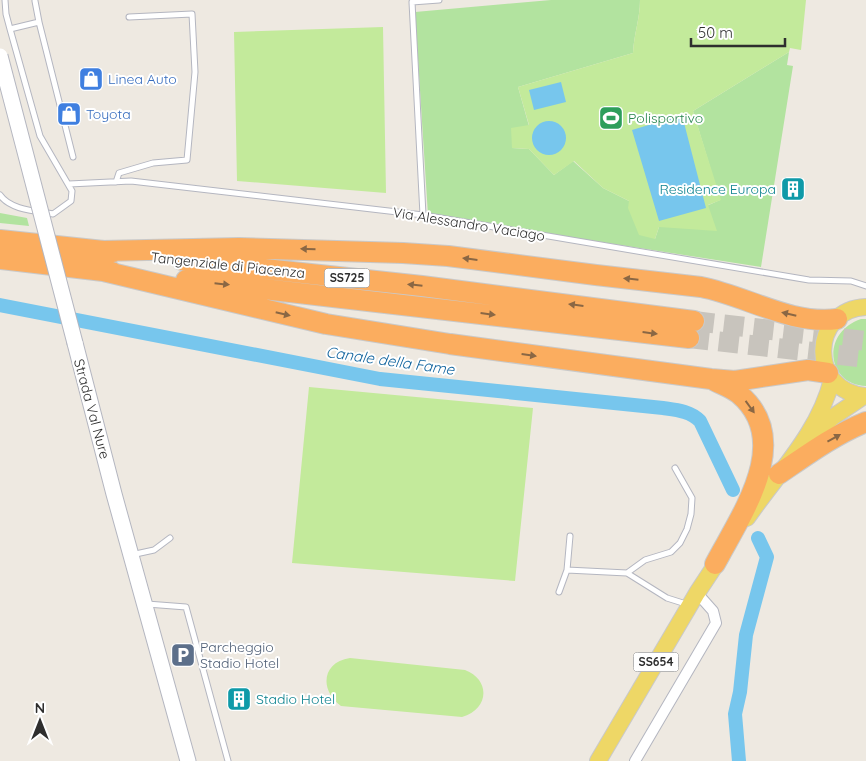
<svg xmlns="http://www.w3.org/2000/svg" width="866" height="761" viewBox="0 0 866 761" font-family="Quicksand,sans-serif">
<rect width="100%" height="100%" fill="#eee9e1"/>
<path fill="#b2e39f" d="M551 0H640C640 19 634 33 633 53L518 87 529 126 512 148 529 149 554 175 573 161 603 188 629 201 655 239 659 227 720 200 693 111 789 52 787 65 793 66 761 267 428 215 415 12Z
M0 213 27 218 29 226 0 223Z
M861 319H866V386C827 385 820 333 861 319Z"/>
<path fill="#c3ea9b" d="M640 0H806L801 50 790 48 789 52 693 111 721 200 708 205 717 231 659 227 655 239 639 235 628 208 629 201 603 188 574 161 554 175 529 149 512 148 511 128 529 125 518 87 633 53C634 33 640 19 640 0Z
M383 27 386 193 237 181 234 32Z
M309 387 533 408 515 581 292 563Z
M350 658 465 670C491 680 489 709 462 717L341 706C319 690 322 662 350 658Z"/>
<path fill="#77c6ed" d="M561 82 566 102 534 110 529 90Z
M682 115 706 208 659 221 632 130Z
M532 138a17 17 0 1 1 34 0a17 17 0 1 1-34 0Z"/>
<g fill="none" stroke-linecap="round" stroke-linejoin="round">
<path stroke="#77c6ed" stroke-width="14" d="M0 305 380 379 663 408C677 410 690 411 700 421L733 490
M739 761 735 714 740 692 746 635 767 557 758 538"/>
<path stroke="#c8c4bd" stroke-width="20" stroke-dasharray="20 10" stroke-linecap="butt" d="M694 321 866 341
M689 338 866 358"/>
<defs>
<path id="lane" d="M35 1 39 22
M10 29 39 22 73 157
M116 182 119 173 153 163 187 160 195 72 192 14 129 17
M69 184 131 181 423 215 809 280 851 281 866 286
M0 195C10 210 36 211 53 214L71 201 72 191 40 136 10 29 6 14 5 0
M423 215 412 2 439 0
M131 555 154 550 170 538
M567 570 570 536
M627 573 645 560 671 552 680 543 687 529 691 514 692 498 675 468
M559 592 567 570 627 573 667 598 686 604
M147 604 186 607 228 761"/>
<path id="street" d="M635 761 716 623 713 611 697 593"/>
<path id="secondary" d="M75 343 114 494 188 761"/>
<path id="primary" d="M866 307C810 309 808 392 866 396
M812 435 833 417 864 396
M747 518C777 474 819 433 832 379
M598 761 697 593 722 555"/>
<path id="highway" d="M0 240 113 252
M101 251 239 248 403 253 448 256 596 275 701 287C747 296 790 325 837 319
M0 259 112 272
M182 260 422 286 694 321
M99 270 326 324 450 344 711 379 735 381 808 370 828 373
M186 280 689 338
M715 381C723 385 732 388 739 394 795 441 740 516 715 564
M779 474C807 455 834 435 866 422"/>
</defs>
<use href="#lane" stroke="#b4b6c0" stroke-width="7"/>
<use href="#street" stroke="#b4b6c0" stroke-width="12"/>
<use href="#secondary" stroke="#b4b6c0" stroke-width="17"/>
<use href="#primary" stroke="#c9c9c9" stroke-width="18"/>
<use href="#highway" stroke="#c9c9c9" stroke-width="22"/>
<use href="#lane" stroke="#fff" stroke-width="5"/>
<use href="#street" stroke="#fff" stroke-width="10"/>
<use href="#secondary" stroke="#fff" stroke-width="15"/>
<use href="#primary" stroke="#eed766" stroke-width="16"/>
<use href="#highway" stroke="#fbad5f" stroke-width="20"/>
<defs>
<path id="secondary-bridge" d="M0 56 75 343"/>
</defs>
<use href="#secondary-bridge" stroke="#b4b6c0" stroke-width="17" stroke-linecap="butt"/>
<use href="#secondary-bridge" stroke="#fff" stroke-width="15"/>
</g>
<defs><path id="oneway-solid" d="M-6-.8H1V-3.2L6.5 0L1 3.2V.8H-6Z" transform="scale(1.25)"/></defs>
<g fill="#8a6744">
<use href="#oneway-solid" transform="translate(308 249) rotate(-179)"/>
<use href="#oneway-solid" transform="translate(470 259) rotate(-173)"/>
<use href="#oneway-solid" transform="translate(631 279) rotate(-174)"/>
<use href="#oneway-solid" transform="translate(222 284) rotate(6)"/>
<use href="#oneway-solid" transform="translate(415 285) rotate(-174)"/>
<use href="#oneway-solid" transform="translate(576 305) rotate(-173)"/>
<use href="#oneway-solid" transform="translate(283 314) rotate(13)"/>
<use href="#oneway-solid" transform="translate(488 314) rotate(7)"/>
<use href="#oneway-solid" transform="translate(789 314) rotate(-167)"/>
<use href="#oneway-solid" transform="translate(650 333) rotate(7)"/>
<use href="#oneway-solid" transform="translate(529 355) rotate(8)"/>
<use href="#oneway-solid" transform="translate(750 407) rotate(54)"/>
<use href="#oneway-solid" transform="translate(834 438) rotate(-29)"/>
</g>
<defs>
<symbol id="shop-square" viewBox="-11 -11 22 22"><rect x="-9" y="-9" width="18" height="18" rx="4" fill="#3f7fe0" stroke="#fff"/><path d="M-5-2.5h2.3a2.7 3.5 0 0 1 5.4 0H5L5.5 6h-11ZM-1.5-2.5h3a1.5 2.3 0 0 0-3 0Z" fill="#fff"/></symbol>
<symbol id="stadium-square" viewBox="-11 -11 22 22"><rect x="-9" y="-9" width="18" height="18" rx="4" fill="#2e9e5b" stroke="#fff"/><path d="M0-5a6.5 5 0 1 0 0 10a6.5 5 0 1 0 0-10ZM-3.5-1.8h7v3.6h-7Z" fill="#fff"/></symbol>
<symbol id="building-square" viewBox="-11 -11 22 22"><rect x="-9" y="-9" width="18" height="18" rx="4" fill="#0f9aa8" stroke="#fff"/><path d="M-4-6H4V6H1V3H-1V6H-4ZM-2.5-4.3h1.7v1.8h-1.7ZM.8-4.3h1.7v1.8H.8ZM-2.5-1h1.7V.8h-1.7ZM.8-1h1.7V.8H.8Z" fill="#fff"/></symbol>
<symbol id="parking-square" viewBox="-11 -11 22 22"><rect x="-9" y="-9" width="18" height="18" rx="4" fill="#5c6f8a" stroke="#fff"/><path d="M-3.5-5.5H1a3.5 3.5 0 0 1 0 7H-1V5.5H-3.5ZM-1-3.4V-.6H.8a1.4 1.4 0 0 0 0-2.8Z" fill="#fff"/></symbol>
</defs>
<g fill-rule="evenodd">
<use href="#shop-square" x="77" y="65" width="28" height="28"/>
<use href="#shop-square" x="55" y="100" width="28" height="28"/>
<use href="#stadium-square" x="597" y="104" width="28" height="28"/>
<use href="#building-square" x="779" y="175" width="28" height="28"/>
<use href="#parking-square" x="169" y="641" width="28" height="28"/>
<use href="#building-square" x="225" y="685" width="28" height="28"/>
</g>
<g text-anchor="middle" stroke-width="4" stroke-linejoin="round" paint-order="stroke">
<g fill="#fff" stroke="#6d6d6d" stroke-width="1">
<rect x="324.5" y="268.5" width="45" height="19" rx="4"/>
<rect x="633.5" y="652.5" width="45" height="19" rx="4"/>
</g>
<g font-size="12" font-weight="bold" fill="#2e2e2e">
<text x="347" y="282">SS725</text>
<text x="656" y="666">SS654</text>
</g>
<g font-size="14" fill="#366cbe" stroke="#fff" text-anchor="start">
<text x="108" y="84">Linea Auto</text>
<text x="86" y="119">Toyota</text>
</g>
<g font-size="14" fill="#27864d" stroke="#fff" text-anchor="start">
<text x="628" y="123">Polisportivo</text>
</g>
<g font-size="14" fill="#0d838f" stroke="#fff" text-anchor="end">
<text x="776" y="194">Residence Europa</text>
<text x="256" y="704" text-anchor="start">Stadio Hotel</text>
</g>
<g font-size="14" fill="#2e2e2e" stroke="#fff">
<text transform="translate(469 224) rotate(9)" y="5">Via Alessandro Vaciago</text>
<text transform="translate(228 265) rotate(6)" y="5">Tangenziale di Piacenza</text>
<text transform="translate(92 409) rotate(75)" y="5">Strada Val Nure</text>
</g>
<g font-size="14" fill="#4e5e75" stroke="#fff" text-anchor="start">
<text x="200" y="652">Parcheggio<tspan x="200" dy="16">Stadio Hotel</tspan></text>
</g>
<g font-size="15" font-style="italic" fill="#11649e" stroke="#fff">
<text transform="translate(390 361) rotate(8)" y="5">Canale della Fame</text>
</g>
</g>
<g transform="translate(40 721)" stroke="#ffffff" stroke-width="4" paint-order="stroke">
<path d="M0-4L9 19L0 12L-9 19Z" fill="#2e2e2e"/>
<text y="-8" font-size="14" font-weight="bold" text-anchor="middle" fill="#2e2e2e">N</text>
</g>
<path d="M691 38v8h94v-8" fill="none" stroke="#2e2e2e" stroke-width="2.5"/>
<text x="698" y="38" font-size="15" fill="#2e2e2e" stroke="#ffffff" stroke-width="4" paint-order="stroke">50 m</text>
</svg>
